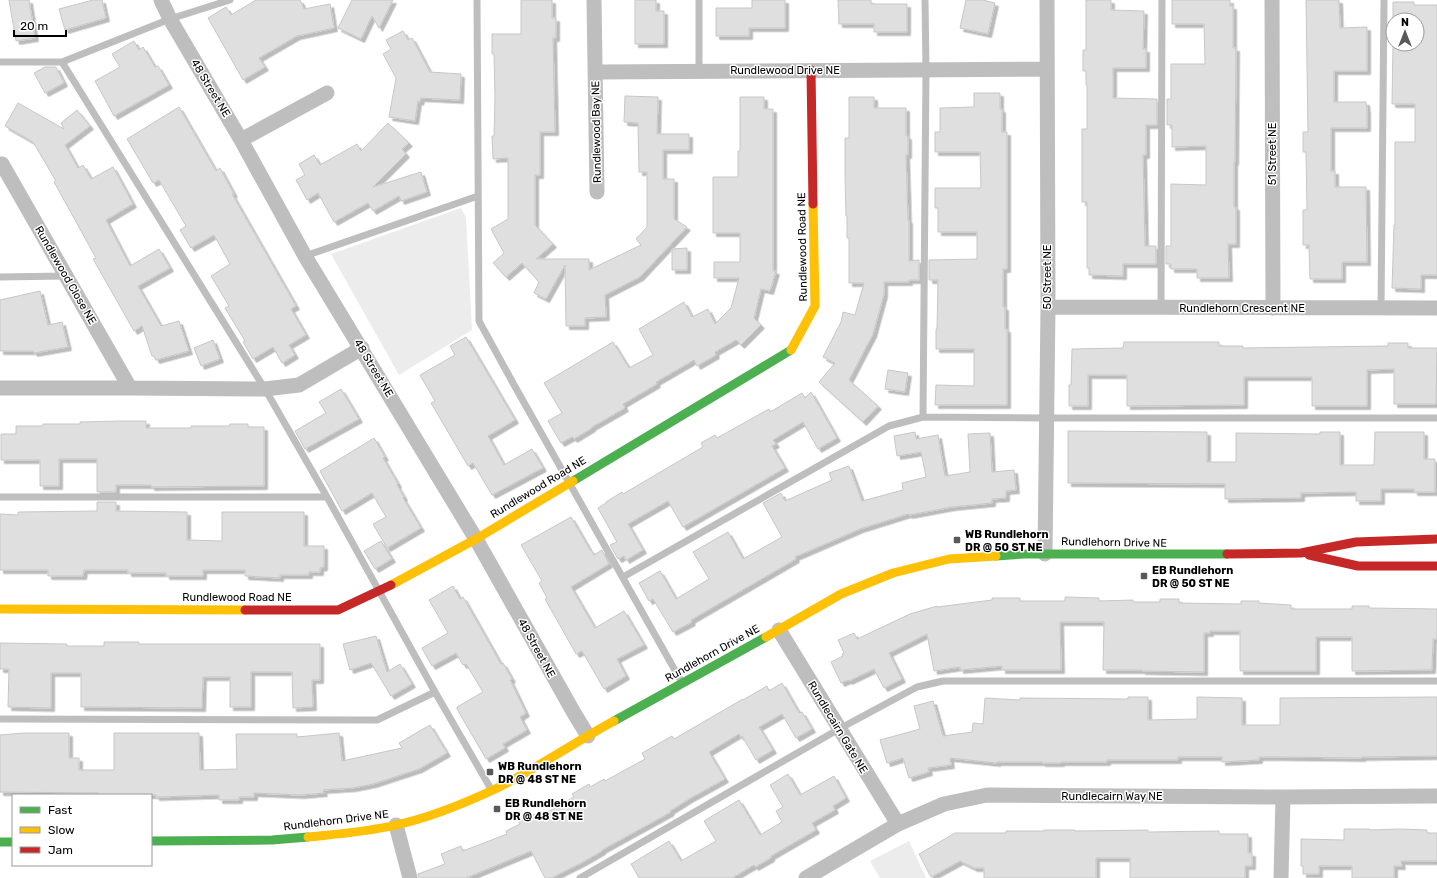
<svg xmlns="http://www.w3.org/2000/svg" width="1437" height="878" viewBox="0 0 1437 878" font-family="Rubik,sans-serif">
<defs>
<filter id="shadow"><feDropShadow dx="3.5" dy="3.5" stdDeviation="0" flood-color="#0004"/></filter>
</defs>
<rect width="100%" height="100%" fill="#fff"/>
<path fill="#ececec" d="M461 208 466 217 472 330 399 375 331 254Z
M909 841 926 878H880L870 861Z"/>
<path fill="#dfdfdf" stroke="#c7c7c7" filter="url(#shadow)" d="M9 0H29L35 38 16 41Z
M93 0H102L106 18 65 30 59 9Z
M256 0H300L304 9 330 4 334 28 297 36 259 58 265 67 243 80 208 18 226 7 231 15Z
M352 0H393L379 28 372 16 361 39 338 28Z
M521 0H552V18H556V38H553L555 132H540V175H535V225L553 244 536 259H589V270L641 245 636 239 647 227V172H639L638 123 624 122 625 96 658 97 657 134H689V150H663V179H674V219L687 227 640 277 605 295 606 317 585 318V326H566L565 265 546 299 534 293 539 282 522 263 506 277 493 263 504 253 491 229 508 219V158L493 159 492 136H494L495 97 494 54H492V34H521Z
M635 0H656V11H664V44H635Z
M752 0H785V28H749V36H716V8H752Z
M838 0H871V4H907V32H874V24H839Z
M966 0H983L995 3 988 34 960 28Z
M1086 0H1111V10L1144 11 1143 49H1146V68H1113V98L1157 99V125H1146V155H1143L1145 246H1156V264H1123V276L1089 275V268H1087V202H1082V129H1087V85H1086V71H1083V50H1086Z
M1172 0H1230V6H1233V48H1236L1235 162H1234V207H1236V244H1228L1229 278H1197V269H1171V264H1166V246H1171V184L1206 185V146L1172 147V125H1167V99H1171V64H1205L1204 24H1172Z
M1306 0H1339L1340 28 1367 27V71H1334V102H1366L1367 110V128H1331V171H1335V187H1366L1367 262H1342V279H1310L1309 245H1303V210H1307L1306 152H1303V132H1308Z
M1393 2H1414V5H1437V275H1421V289L1392 288 1394 225H1395V142H1415V104H1392L1393 44H1417V20H1393Z
M403 31 408 40 412 38 430 72 461 74 460 100 421 98 420 102 418 101 415 121 389 117 396 78 383 54 391 49 386 40Z
M134 41 139 50 143 47 155 67 158 66 169 85 114 116 95 81 120 67 112 54Z
M45 67H56L64 83 45 93 34 73Z
M974 93H1000V109H1002V132H1007V269H1003V307H1005V329H1007V405H935L936 385 974 386V349H936V329H937L938 280H929V260L977 259V232H938V208H935V188H981L980 152H935V132H940V108L974 107Z
M740 97H764V109H773V271H776L770 291 761 289 754 318 761 325 741 345 736 340 715 352 716 355 697 366 694 360 656 382 657 384 623 404 625 408 592 427V428L574 439 572 437 561 443 548 421 562 413 544 383 613 342 629 368 653 355 639 329 684 302 692 317 708 309 715 324 731 308 739 278H714V262H740V233H713V177H738V151H740Z
M849 97H874V108H906V136H908V155H906L908 220H909V261L919 260V280H909V282H884V294L873 334 849 380 878 406 863 422 819 382 835 363 823 357 841 322 843 312 855 315 864 283H849V238H847V216H846L845 175V138H849Z
M18 103 64 129 61 123 77 110 90 126 65 145 78 168 83 165 91 179 113 167 133 204 106 220 130 266 159 249 170 268 138 286 161 326 179 321 189 351 156 360 154 356H152L142 326 134 331 93 259 96 258 54 182 56 181 33 142 5 126Z
M179 107 216 171 220 168 234 194H232L296 306 291 309 306 335 289 345 295 355 282 363 273 347 253 359 243 342 245 341 225 308 229 306 211 276 230 264 214 235 191 248 180 230 186 226 159 180 153 183 127 139Z
M388 123 409 143 402 149 406 154 373 187 421 172 427 192 401 201 399 196 373 211 368 203 334 222 318 193 307 200 296 180 305 175 299 164 314 155 320 165 357 144 361 151Z
M687 248V270H672V249Z
M40 291 48 325 62 322 68 347 34 353 33 351H0V300Z
M466 337 515 420 488 436 504 465 532 449 543 468 492 495 473 463 468 466 431 403 435 401 420 375 455 355 450 346Z
M213 340 220 359 201 366 194 348Z
M1124 342H1219V346H1243V348L1388 346V343H1408V348H1437L1436 404H1394V369L1367 370V406H1312V377H1244V405L1127 406V375H1088V406H1069V385H1071L1072 349 1123 348Z
M888 370 908 373 905 392 885 389Z
M341 389 359 419 305 449 295 431 326 413 319 402Z
M811 392 837 438 818 449 803 422 773 440 776 444 772 446 785 468 683 527 668 501 628 524 643 550 626 560 624 556 618 559 610 545 617 542 598 508 606 503V502L622 492 623 494 703 447 701 443 715 435 717 438 769 409 770 412 802 393 805 398Z
M120 421H146V428H191V426H230V424H248V427H264V486L151 487V485H116V492H97V459H59V486H40V460H1V434H16V426H43V424H80V422Z
M1068 431 1207 432V462H1236V433L1320 434V432H1340V465H1374L1375 432H1424V459H1435V492H1414V489H1381V501H1356V492L1301 493V498L1225 499V484L1068 483Z
M915 432 916 439 938 435 945 476 970 472 968 434 990 433 992 472 1014 470 1016 490 1006 491V498L992 499V503L952 507 909 515 908 514 860 529 795 557 796 559 691 620 692 622 673 632 653 599 649 601 639 583 660 571 676 599 709 579 693 552 728 532 743 559 782 537 763 503 781 493 785 501 832 480 829 473 849 466 862 501 903 490 902 483 926 477 921 452 897 456 894 436Z
M374 438 385 457 383 458 398 484 397 485 404 497 403 498 421 528 387 548 373 524 386 517 372 493 342 511 320 471Z
M97 502H116V511L187 512V540L222 541V512H304V546H324V567L320 568V572H309V575H280V578L245 576V570H203V576H166V573H128V570H84L83 576H48V570H0V514L18 515V512L97 511Z
M571 517 590 550H591L594 555 602 550 609 564 571 587 595 628 624 611 644 645 617 659 626 676 604 689 582 651 576 654 562 629 545 599 547 598 539 583 542 581 521 545Z
M381 541 392 559 375 569 364 551Z
M453 586 460 599 463 597 501 664 503 663 512 679 510 680 526 713 520 717 527 730 503 744 505 748 486 759 457 709V707L483 692 466 664 463 665 456 653 432 666 422 648 448 633 429 600Z
M1065 597 1099 598V601L1133 600V602H1160V599H1179V603L1241 604V601H1259V603L1291 605V609H1352V606H1369V608L1437 609V639H1433L1432 670 1352 671V637H1316V671H1240V631H1210V633H1204V672L1142 671V670H1103L1104 622H1060L1061 670H1002V666L960 670V667L934 671 927 634 889 653 902 679 884 688 874 669 849 681 848 680 841 683 831 662 843 656 842 654 844 653 838 640 854 633 857 639 910 614 937 606V607L992 600V598H1020V601H1065Z
M376 636 387 672 400 664 412 684 391 696 371 663 350 670 343 644Z
M104 642H139V644H320V680H312L313 707 293 708 292 672H251V707H230V677H203L202 708 81 707V673H51V708L8 707 9 669H0V643L67 644V646H104Z
M782 683 799 713 802 712 812 729 796 738 782 714 759 727 773 750 756 760 742 736 740 737 739 734 709 752 725 779 689 799 670 811 671 812 602 850V851L583 862 551 878H545L531 851 466 878H419L418 874 445 864 441 854 461 846 463 851 507 834 506 831 520 824 519 822 535 814 537 818 574 797 572 794 589 784 590 787 604 779 605 781 645 759 642 753 672 736 674 739 743 699V700L767 686 769 691Z
M1128 697H1148V720L1197 719V697L1242 698V725H1280V698L1437 697V756L1362 757V758L1279 757H1259V760L1222 762V757H1178V760H1107V762H1061V763H1042V762H997V763L950 758 951 765 928 768 929 772 909 778 903 758 887 763 880 740 920 729 914 706 933 701 943 736 972 732 973 723 983 724 985 698 1020 700V698L1128 699Z
M430 725 447 753 419 769 373 784 353 788 323 790 324 793 301 795 254 793V797H239V800H219V795L156 797V795H99V793L0 792V735L24 733H69V758H79V770H114V733H199L200 770 237 769 236 734H297V737L339 733 342 761 402 748 399 743Z
M788 774 800 795 834 776 846 798 833 806 835 810 812 823 816 830 771 856V858L755 867 754 865 732 878H639L631 864 669 841 681 861 716 841 704 821 739 800 760 835 782 822 776 811 783 807 770 785Z
M1344 829H1370V830L1400 829 1427 830V833H1437V861H1401L1402 866H1394V878H1352V866H1319V874H1303V866H1301V839L1344 840Z
M1044 830H1075V831L1148 830V832L1219 831V834H1248V853H1252V866H1245V878H1130V858H1096V878H984V868H974L960 861 931 877 919 854 955 833H1006V831H1044Z"/>
<g fill="none" stroke-linecap="round" stroke-linejoin="round">
<path stroke="#bebebe" stroke-width="7" d="M477 0 479 321 513 383 681 681
M699 0V71
M0 62H62L170 19 230 0
M62 62 265 389 327 497 435 692 491 789
M305 256 478 196
M0 277 66 276
M1161 308 1162 0
M1381 308 1384 0
M923 417 926 70 925 0
M0 497H327
M623 577 889 426 923 417 1046 418H1437
M0 719 377 720 435 692
M580 878 839 729 917 687 943 681H1437"/>
<path stroke="#bebebe" stroke-width="15" d="M161 0 170 19 241 140 305 256 476 539 574 713 588 736
M594 0 597 192
M1272 0 1273 308
M595 72 1047 69
M241 140 327 93
M0 164H2L130 388
M1048 307 1437 308
M0 388H130L265 389 299 385 362 348
M1045 554 1048 307 1047 0
M779 630 898 824
M396 825 410 878
M806 878 898 824 944 804 987 795 1283 797 1437 796
M1281 878 1283 797"/>
<path stroke="#4caf50" stroke-width="9" d="M573 481 791 350
M996 556 1024 554H1227
M614 721 766 637
M151 841 272 840 308 837
M0 842H13"/>
<path stroke="#ffc107" stroke-width="9" d="M791 350 815 306 813 204
M391 585 476 539 573 481
M0 609 245 610
M766 637 841 594 893 573 949 559 996 556
M308 837C337 834 367 832 396 825 428 818 463 804 493 790 535 770 573 743 614 721"/>
<path stroke="#c62828" stroke-width="9" d="M811 70 813 204
M1227 554 1301 553 1356 542 1437 539
M1309 555 1358 566H1437
M245 610H338L391 585"/>
</g>
<g fill="#595959" stroke="#fff" stroke-width="1.5">
<rect x="953" y="536" width="8" height="8" rx="2"/>
<rect x="1140" y="572" width="8" height="8" rx="2"/>
<rect x="486" y="768" width="8" height="8" rx="2"/>
<rect x="493" y="805" width="8" height="8" rx="2"/>
</g>
<g text-anchor="middle" stroke-width="3" stroke-linejoin="round" paint-order="stroke">
<g font-size="11" fill="#000" stroke="#fff">
<text x="785" y="74">Rundlewood Drive NE</text>
<text transform="translate(211 88) rotate(59)" y="4">48 Street NE</text>
<text transform="translate(596 132) rotate(-91)" y="4">Rundlewood Bay NE</text>
<text transform="translate(1272 154) rotate(-90)" y="4">51 Street NE</text>
<text transform="translate(802 247) rotate(-91)" y="4">Rundlewood Road NE</text>
<text transform="translate(66 275) rotate(60)" y="4">Rundlewood Close NE</text>
<text transform="translate(1047 277) rotate(-90)" y="4">50 Street NE</text>
<text x="1242" y="312">Rundlehorn Crescent NE</text>
<text transform="translate(374 368) rotate(59)" y="4">48 Street NE</text>
<text transform="translate(538 487) rotate(-31)" y="4">Rundlewood Road NE</text>
<text transform="translate(1114 542) rotate(1)" y="4">Rundlehorn Drive NE</text>
<text x="237" y="601">Rundlewood Road NE</text>
<text transform="translate(537 648) rotate(61)" y="4">48 Street NE</text>
<text transform="translate(712 653) rotate(-29)" y="4">Rundlehorn Drive NE</text>
<text transform="translate(838 727) rotate(59)" y="4">Rundlecairn Gate NE</text>
<text x="1112" y="800">Rundlecairn Way NE</text>
<text transform="translate(336 820) rotate(-7)" y="4">Rundlehorn Drive NE</text>
</g>
<g font-size="11" font-weight="bold" fill="#000" stroke="#fff" text-anchor="start">
<text x="965" y="538">WB Rundlehorn<tspan x="965" dy="13">DR @ 50 ST NE</tspan></text>
<text x="1152" y="574">EB Rundlehorn<tspan x="1152" dy="13">DR @ 50 ST NE</tspan></text>
<text x="498" y="770">WB Rundlehorn<tspan x="498" dy="13">DR @ 48 ST NE</tspan></text>
<text x="505" y="807">EB Rundlehorn<tspan x="505" dy="13">DR @ 48 ST NE</tspan></text>
</g>
</g>
<rect x="12" y="794" width="140" height="72" fill="#ffffff" stroke="#999999"/>
<rect x="20" y="807" width="20" height="6" fill="#4caf50" stroke="#999999"/>
<text x="48" y="814" font-size="12" fill="#000000">Fast</text>
<rect x="20" y="827" width="20" height="6" fill="#ffc107" stroke="#999999"/>
<text x="48" y="834" font-size="12" fill="#000000">Slow</text>
<rect x="20" y="847" width="20" height="6" fill="#c62828" stroke="#999999"/>
<text x="48" y="854" font-size="12" fill="#000000">Jam</text>
<g transform="translate(1405 32)"><circle r="19" fill="#ffffff" stroke="#999999"/>
<path d="M0-3L7 15L0 10L-7 15Z" fill="#595959"/>
<text y="-6" font-size="11" font-weight="bold" text-anchor="middle" fill="#000000">N</text>
</g>
<path d="M14 30v6h52v-6" fill="none" stroke="#000000" stroke-width="2"/>
<text x="20" y="30" font-size="12" fill="#000000" stroke="#ffffff" stroke-width="3" paint-order="stroke">20 m</text>
</svg>
